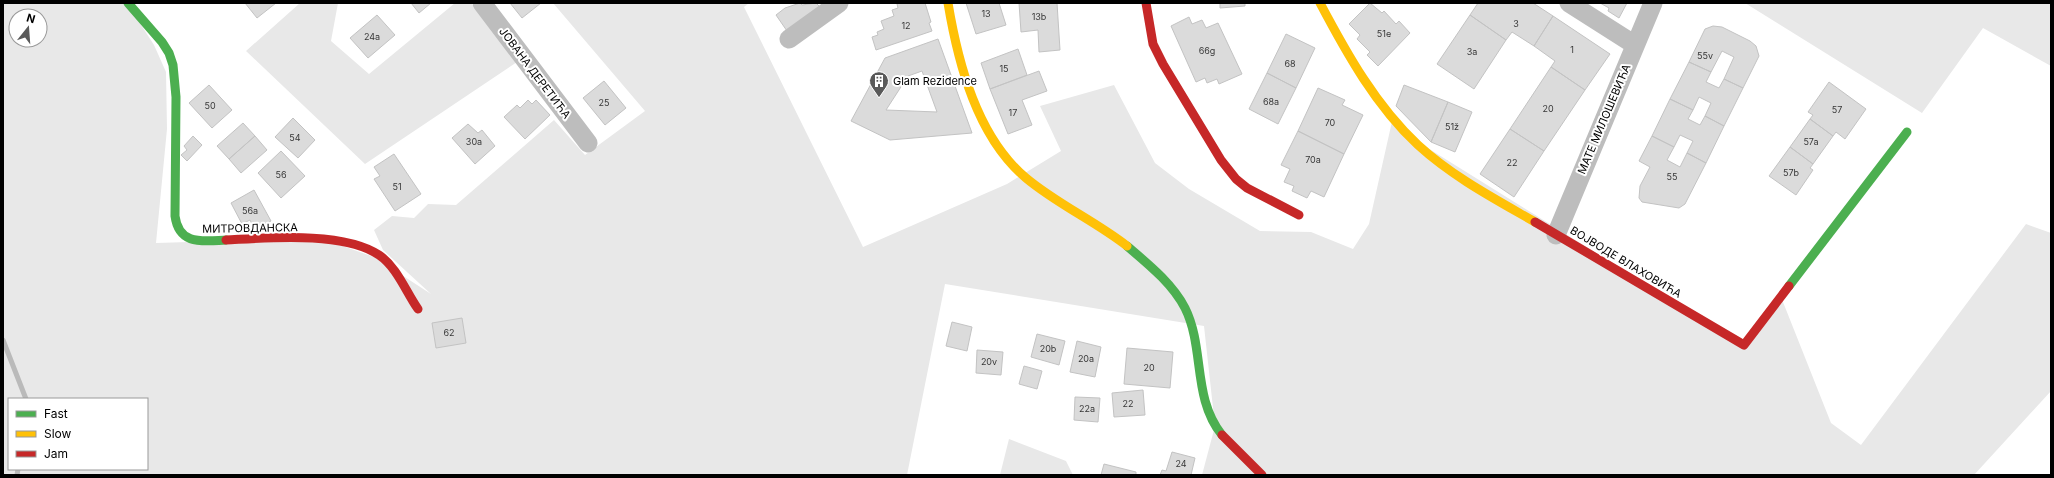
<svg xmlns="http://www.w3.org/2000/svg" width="2054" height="478" viewBox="0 0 2054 478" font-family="Inter,sans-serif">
<rect width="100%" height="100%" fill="#fff"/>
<path fill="#e8e8e8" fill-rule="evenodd" d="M3 3H127L154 45 166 72 167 129 156 243 320 238 374 257 431 294 383 250 374 230 392 216 414 218 428 204 456 205 554 120 585 155 645 111 553 3H749L744 7 863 247 1007 184 1061 151 1040 106 1114 85 1155 163 1189 189 1260 231 1311 232 1353 249 1369 224 1393 117 1410 137 1744 345 1781 297 1831 423 1861 445 2026 224 2051 233V391L1974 475H1202L1215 426 1204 326 945 284 907 475H3ZM16 16H40V40H16ZM9 399H147V469H9Z
M300 3H338L331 41 369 74 455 3H471L517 62 365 164 246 51Z
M1745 3H2051V66L1983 28 1922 113Z
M1009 439 1066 461 1073 475H1000Z"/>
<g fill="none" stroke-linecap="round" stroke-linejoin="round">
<path stroke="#bababa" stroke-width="5" d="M3 340 26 399
M17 475 18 469"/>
</g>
<path fill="#dbdbdb" stroke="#c3c3c3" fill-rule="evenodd" d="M245 3H276L257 18Z
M411 3H431L419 13Z
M510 3H541L522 18Z
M800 3 802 5 816 3 820 7 787 31 776 15 785 8Z
M900 3H925L931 22 929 23 932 31 876 50 872 37 878 35 877 32 884 29 881 21 894 16 892 10 898 8 897 4Z
M966 3H999L1006 25 976 34Z
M1019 3H1057L1060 50 1039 52 1038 30 1021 32Z
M1220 3H1245V6L1220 8Z
M1370 3 1382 13 1384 11 1396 24 1399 21 1410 33 1378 66 1367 55 1370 52 1357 39 1360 35 1349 24Z
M1478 3H1533L1553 16 1534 46 1512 32 1506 40 1470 15Z
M1600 3H1627L1619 18 1608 11 1609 8Z
M377 15 395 35 368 58 350 38Z
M1470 15 1506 40 1474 89 1437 64Z
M1553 16 1610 54 1585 90 1551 67 1555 61 1534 46Z
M1189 17 1192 24 1202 20 1206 28 1218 23 1242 74 1219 84 1217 79 1207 83 1205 78 1196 82 1171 26Z
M1713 26 1722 27 1750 41 1756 46 1759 56 1743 88 1724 79 1734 57 1722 51 1711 72 1689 62 1705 29Z
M1286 34 1315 48 1296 88 1267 73Z
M938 39 972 133 890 140 851 121 885 58ZM922 71 937 112 886 110 908 76Z
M1018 49 1027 75 990 89 981 63Z
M1689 62 1711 72 1706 82 1719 88 1724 79 1743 88 1724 126 1705 116 1711 103 1699 97 1693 110 1670 99Z
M1551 67 1585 90 1544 151 1510 129Z
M1039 71 1047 91 1022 100 1032 125 1008 134 990 89Z
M1267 73 1296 88 1278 124 1249 109Z
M604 81 626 108 605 125 583 98Z
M1829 82 1866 109 1845 139 1836 132 1833 136 1810 119 1813 115 1808 112Z
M209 85 232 110 212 128 189 103Z
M1404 85 1448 102 1431 142 1396 106Z
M1318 88 1345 100 1342 105 1363 115 1344 154 1298 131Z
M1670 99 1693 110 1688 119 1700 125 1705 116 1724 126 1706 163 1687 153 1693 141 1680 135 1674 147 1652 136Z
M528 100 532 104 536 100 550 115 525 139 504 117 517 105 520 108Z
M1448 102 1472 112 1455 152 1431 142Z
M293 118 315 140 298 158 275 137Z
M1810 119 1833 136 1813 164 1790 147Z
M243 123 255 136 229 159 217 146Z
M468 124 478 133 482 130 495 146 475 164 452 138Z
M1510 129 1544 151 1514 197 1480 174Z
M1298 131 1344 154 1324 197 1311 191 1307 198 1292 191 1294 186 1284 182 1290 169 1281 165Z
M193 136 202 145 187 161 181 155 187 150 184 146Z
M255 136 267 150 241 173 229 159Z
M1652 136 1674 147 1667 160 1680 167 1687 153 1706 163 1685 204 1679 208 1642 202 1639 198 1640 186 1650 167 1639 161Z
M1790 147 1813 164 1810 168 1813 170 1796 195 1769 176Z
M281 151 305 176 281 198 258 173Z
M394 154 421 194 395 211 374 179 380 176 374 167Z
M254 190 271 221 255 230 250 220 242 224 231 203Z
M462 318 466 343 436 348 432 323Z
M952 322 972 327 967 351 946 346Z
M1037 334 1065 341 1059 365 1031 357Z
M1077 341 1101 347 1095 377 1070 372Z
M1127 348 1173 352 1170 388 1124 384Z
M977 350 1003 352 1001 375 976 373Z
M1024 366 1042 371 1037 389 1019 384Z
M1143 390 1145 415 1114 417 1112 393Z
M1075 397 1100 398 1098 422 1074 420Z
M1172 452 1195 458 1191 475H1160L1162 470 1166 471Z
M1104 464 1136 472V475H1101Z"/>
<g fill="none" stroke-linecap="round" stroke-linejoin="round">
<path stroke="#bdbdbd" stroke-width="19" d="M482 3 588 143
M1569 3 1635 45
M789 39 839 3
M1556 235 1653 3"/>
<path stroke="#4caf50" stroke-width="9" d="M128 3 162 42 169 53 173 65 176 97 175 216C179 246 203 241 226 240
M1127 246C1148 264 1172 283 1185 308 1205 348 1192 398 1222 435
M1789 286 1907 132"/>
<path stroke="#ffc107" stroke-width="9" d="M948 3C958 63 977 137 1026 178 1057 204 1095 221 1127 246
M1320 3C1347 54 1376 106 1418 145 1453 177 1495 199 1535 222"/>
<path stroke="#c62828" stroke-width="9" d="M1146 3 1153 44 1163 64 1221 160 1236 179 1247 188 1299 215
M1535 222 1744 345 1789 286
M226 240C267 238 343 231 379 255 397 267 406 292 418 309
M1222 435 1262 475"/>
</g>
<defs>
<symbol id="building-pin" viewBox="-11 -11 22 30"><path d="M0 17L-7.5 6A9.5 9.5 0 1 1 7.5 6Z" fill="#595959" stroke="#fff"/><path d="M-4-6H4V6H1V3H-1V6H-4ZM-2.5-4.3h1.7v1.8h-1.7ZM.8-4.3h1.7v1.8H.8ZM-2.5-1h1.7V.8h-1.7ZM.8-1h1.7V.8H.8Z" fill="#fff"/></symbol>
</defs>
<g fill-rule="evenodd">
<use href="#building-pin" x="868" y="70" width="22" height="30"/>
</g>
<g text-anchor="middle" stroke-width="4" stroke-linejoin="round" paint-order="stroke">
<g font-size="9" fill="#373737">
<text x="986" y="17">13</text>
<text x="1039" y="20">13b</text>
<text x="1516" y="27">3</text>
<text x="906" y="29">12</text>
<text x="1384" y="37">51e</text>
<text x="372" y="40">24a</text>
<text x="1572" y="53">1</text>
<text x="1207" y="54">66g</text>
<text x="1472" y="55">3a</text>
<text x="1705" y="59">55v</text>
<text x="1290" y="67">68</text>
<text x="1004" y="72">15</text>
<text x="1271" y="105">68a</text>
<text x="604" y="106">25</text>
<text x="210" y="109">50</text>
<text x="1548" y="112">20</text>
<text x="1837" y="113">57</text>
<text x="1013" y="116">17</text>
<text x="1330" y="126">70</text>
<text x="1452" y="130">51ž</text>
<text x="295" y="141">54</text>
<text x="474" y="145">30a</text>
<text x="1811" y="145">57a</text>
<text x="1313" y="163">70a</text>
<text x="1512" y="166">22</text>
<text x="1791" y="176">57b</text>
<text x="281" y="178">56</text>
<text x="1672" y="180">55</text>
<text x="397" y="190">51</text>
<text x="250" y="214">56a</text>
<text x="449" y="336">62</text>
<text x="1048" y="352">20b</text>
<text x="1086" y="362">20a</text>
<text x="989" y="365">20v</text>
<text x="1149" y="371">20</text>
<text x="1128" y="407">22</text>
<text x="1087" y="412">22a</text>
<text x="1181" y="467">24</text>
</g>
<g font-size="11" fill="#000" stroke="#fff">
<text transform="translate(535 73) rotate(53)" y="4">ЈОВАНА ДЕРЕТИЋА</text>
<text transform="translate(1604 119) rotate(-67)" y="4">МАТЕ МИЛОШЕВИЋА</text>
<text transform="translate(250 228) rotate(-1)" y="4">МИТРОВДАНСКА</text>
<text transform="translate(1626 262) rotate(31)" y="4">ВОЈВОДЕ ВЛАХОВИЋА</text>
</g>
<g font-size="11" fill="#000" stroke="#fff" text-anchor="start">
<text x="893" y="85">Glam Rezidence</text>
</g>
</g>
<rect width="2054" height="478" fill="none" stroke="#000000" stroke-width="8"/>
<rect x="8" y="398" width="140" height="72" fill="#ffffff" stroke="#999999"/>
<rect x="16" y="411" width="20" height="6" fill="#4caf50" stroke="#999999"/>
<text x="44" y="418" font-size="12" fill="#000000">Fast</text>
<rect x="16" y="431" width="20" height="6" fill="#ffc107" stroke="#999999"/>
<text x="44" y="438" font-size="12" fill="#000000">Slow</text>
<rect x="16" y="451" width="20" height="6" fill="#c62828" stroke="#999999"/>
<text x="44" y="458" font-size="12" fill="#000000">Jam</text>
<g transform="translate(28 28) rotate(17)"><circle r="19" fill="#ffffff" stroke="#999999"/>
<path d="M0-3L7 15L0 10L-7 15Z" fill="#595959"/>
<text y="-6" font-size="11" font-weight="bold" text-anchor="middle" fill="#000000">N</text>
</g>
</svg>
